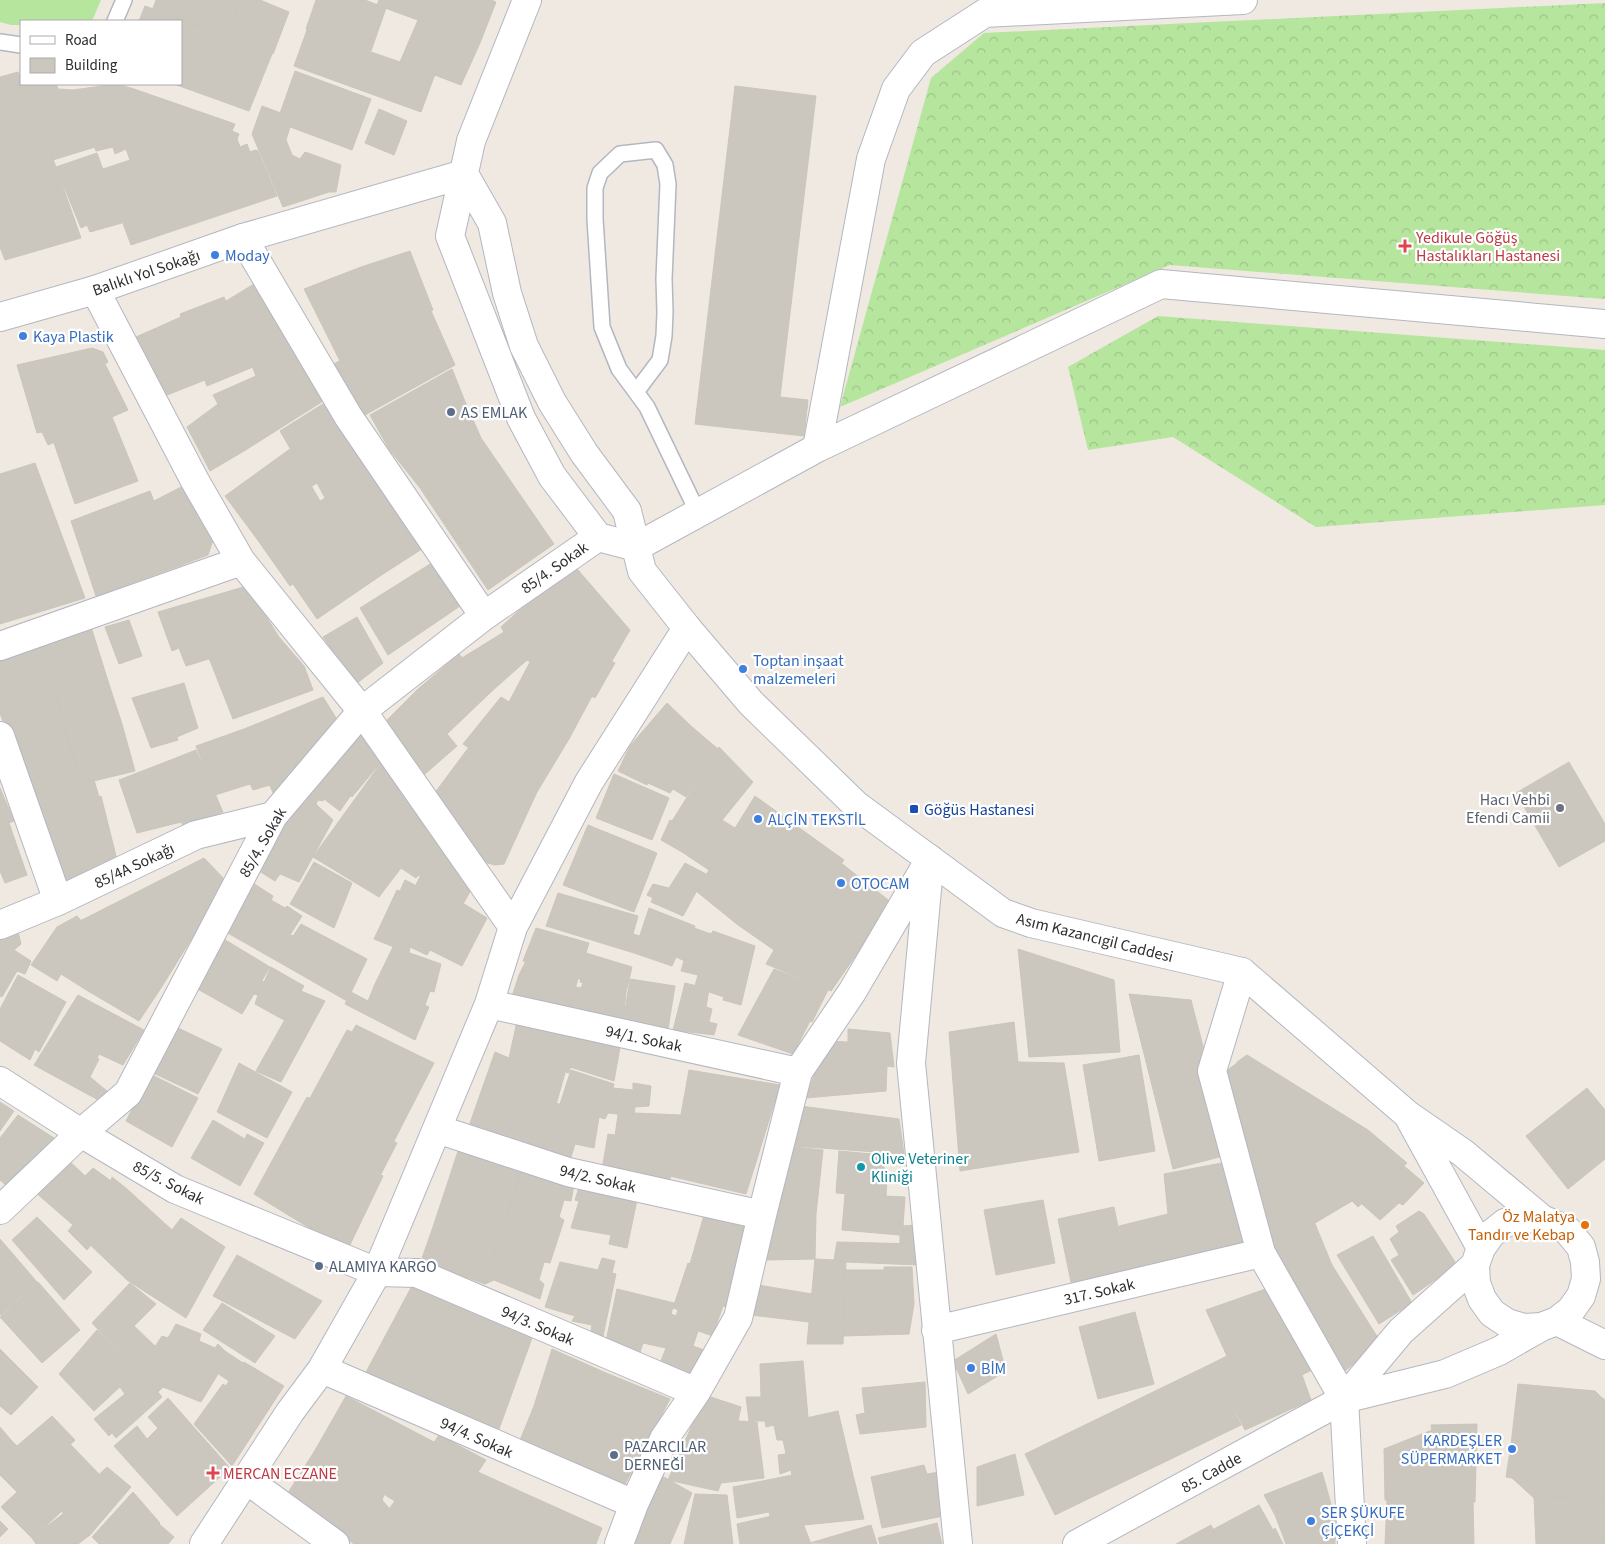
<svg xmlns="http://www.w3.org/2000/svg" width="1605" height="1544" viewBox="0 0 1605 1544" font-family="'Source Sans 3',sans-serif">
<defs>
<pattern id="forest-crowns" width="20" height="18" patternUnits="userSpaceOnUse" patternTransform="scale(1.25)"><rect width="20" height="18" fill="#b6e59e"/><path d="M2 6a3 3 0 1 1 6 0M12 15a3 3 0 1 1 6 0" fill="none" stroke="#9dc588"/></pattern>
</defs>
<rect width="100%" height="100%" fill="#efe9e1"/>
<path fill="#b6e59e" d="M0 0H101L92 21H21V25H11L0 22Z"/>
<path fill="url(#forest-crowns)" d="M1605 3V299L1170 265 840 407 931 78 984 33Z
M1158 316 1605 350V505L1316 527 1173 437 1088 450 1068 367Z"/>
<path fill="#cbc7bf" stroke="#cbc5ba" d="M156 0H240L229 38 153 8Z
M240 0H260L289 12 273 54 229 38Z
M316 0H365L386 8 371 51 306 29Z
M379 0H491L496 2 480 43 377 5Z
M145 6 190 22 181 45V21H139Z
M418 20 480 43 461 85 400 62Z
M190 22 272 54 249 111 174 84H181V45Z
M307 30 435 74 421 112 294 66Z
M295 71 371 99 352 150 277 122Z
M18 72 21 79V84H24L56 167 81 238 5 260 0 247V77Z
M24 84H56L58 89 73 90 79 109 95 147 53 160Z
M116 84 131 88 235 124 232 131 239 134 237 139 240 147 247 144 250 152 255 150 258 151 277 196 131 245 103 169 130 160 126 149 115 154 113 147 96 151 79 109 73 90Z
M735 86 816 96 780 397 808 400 804 436 695 424Z
M262 106 281 113 277 122 290 127 286 140 292 155 300 159 305 152 341 165 336 192H329L283 207 252 134Z
M379 109 407 121 394 155 365 143Z
M97 153 122 223 90 232 87 225 81 228 56 167Z
M410 251 433 310 387 334 361 267Z
M361 267 387 334 340 361 304 289Z
M259 281 301 356 256 376 226 301Z
M224 297 253 367 207 386 180 314Z
M431 311 455 365 363 416 332 365Z
M181 317 205 380 162 397 154 370 149 372 136 337Z
M92 348 103 352 108 362 105 364 128 410 48 445 42 432 37 433 17 365Z
M301 356 328 398 244 451 213 395Z
M452 369 464 399 389 449 370 415Z
M464 399 481 438 420 488 389 449Z
M326 402 363 455 312 486 280 431Z
M218 404 244 451 210 471 187 427Z
M112 417 138 481 75 504 54 443Z
M481 438 554 544 488 590 420 488Z
M290 449 320 501 257 539 225 496Z
M363 455 399 510 349 543 317 483Z
M35 463 85 598 0 624V474Z
M183 486 216 531 208 555 179 566 154 501Z
M150 491 179 566 96 596 71 521Z
M325 498 349 543 290 586 257 539Z
M399 510 425 547 383 574 357 537Z
M357 537 383 574 317 619 293 584Z
M438 559 466 602 388 655 360 608Z
M571 562 630 630 612 661 592 652 577 635 568 645 527 603Z
M247 586 279 637 186 666 179 648 172 651 158 612Z
M527 603 568 645 550 673 527 660 492 691 462 658 504 632 501 627Z
M357 617 383 663 356 684 323 637Z
M129 620 142 656 119 664 105 627Z
M91 627 108 681 56 696 42 640Z
M577 635 592 652 615 663 595 698 550 673 568 645Z
M279 637 304 666 313 690 233 719 209 658Z
M42 640 61 711 4 724 0 713V655Z
M459 654 492 691 447 734 457 746 425 774 385 722 417 690Z
M530 662 573 686 551 728 509 702Z
M108 681 122 724 67 738 56 696Z
M184 683 198 728 177 737 178 740 151 748 132 698Z
M573 686 592 696 569 739 551 728Z
M323 697 338 721 275 797 244 729Z
M501 697 569 739 537 792 463 744Z
M667 703 691 726 657 762 647 785 618 771 630 746Z
M61 711 81 784 27 796 4 724Z
M122 724 135 771 81 784 67 738Z
M691 726 718 749 686 797 673 789 670 793 648 783 657 762Z
M244 729 270 785 253 790 250 784 215 795 196 746Z
M355 729 386 756 352 797 321 771Z
M469 747 537 792 504 864 495 865 484 862 434 794Z
M719 747 753 782 706 840 672 821Z
M196 750 223 812 183 827 163 763Z
M386 756 445 840 416 878 401 868 379 897 313 857Z
M1569 762 1605 824V841L1559 867 1516 793Z
M163 763 181 822 137 833 119 780Z
M324 774 351 795 340 811 324 799 323 801 318 800 316 804 306 795Z
M614 774 669 798 652 840 596 818Z
M94 780 99 797 101 796 117 860 60 886 27 796Z
M0 788 14 821 0 826Z
M306 795 333 820 299 882 280 874 275 881 256 869 269 845Z
M755 796 798 827 738 925 696 891Z
M670 820 706 840 722 820 735 828 709 870 682 852 661 840Z
M9 823 27 875 5 883 0 871V826Z
M588 825 657 853 634 912 563 885Z
M798 827 844 860 774 950 738 925Z
M445 840 476 881 463 904 418 875Z
M204 858 227 882 159 991 111 956 80 921Z
M314 862 352 883 334 928 290 904Z
M685 863 706 874 683 916 651 902 653 898 647 895 653 884 669 888Z
M841 863 892 903 831 991 766 964 774 950Z
M420 877 487 918 462 966 430 950 427 955 410 947 413 941 391 931Z
M405 880 415 885 391 931 413 941 410 947 409 953 374 939 397 890 400 891Z
M253 883 273 896 271 900 285 908 287 906 302 916 290 935 294 936 277 961 226 932Z
M558 893 638 916 633 934 640 936 634 953 546 926Z
M649 908 695 926 685 961 676 957 672 966 634 953Z
M77 916 111 956 88 991 61 974 57 981 31 965 57 927Z
M301 924 367 959 347 1001 277 961Z
M536 928 589 943 579 976 523 961Z
M694 928 711 934 713 931 755 946 741 1005 723 1000 724 997 709 992V989L695 986 698 975 681 971Z
M18 931 21 944 14 950 31 961 25 974 17 971 2 997 0 996V935Z
M222 938 270 967 242 1014 194 987Z
M393 947 441 964 434 992 430 991 425 1005 375 984Z
M1018 949 1114 980 1120 1052 1029 1057Z
M586 953 632 967 626 992 579 979Z
M111 956 159 991 139 1021 88 991Z
M526 961 579 976 574 992 519 975Z
M271 967 304 986 284 1020 255 1004 258 995 254 994 262 981 264 982Z
M774 969 828 990 812 1022 810 1021 793 1054 738 1035Z
M18 975 66 1002 39 1052 35 1049 30 1060 0 1041V1009Z
M519 975 574 992 569 1009 511 999Z
M581 979 626 992 623 1022 569 1009 576 987 581 988 583 983 580 982Z
M630 979 675 986 668 1029 623 1023Z
M685 983 709 989 706 1007 712 1009 709 1022 717 1024 714 1035 673 1030Z
M375 984 429 1007 415 1040 345 1004 351 992 368 1001Z
M301 991 325 1001 281 1082 256 1071Z
M1129 994 1191 1000 1231 1154 1173 1169Z
M78 995 144 1030 123 1065 99 1054 97 1058 54 1033Z
M518 1017 580 1029 569 1073 509 1058Z
M1014 1022 1018 1062 1064 1063 1079 1152 960 1171 949 1032Z
M356 1025 434 1063 394 1141 310 1098 347 1030 352 1032Z
M174 1026 222 1049 198 1094 151 1072Z
M848 1029 890 1033 894 1067 887 1066 886 1091 805 1098 828 1041 848 1042Z
M54 1033 99 1059 90 1077 107 1091 102 1102 34 1065Z
M579 1033 621 1042 614 1081 570 1067Z
M495 1052 509 1058 565 1073 543 1151 468 1129Z
M1139 1055 1155 1151 1099 1161 1083 1065Z
M1247 1055 1368 1130 1407 1163 1358 1207 1352 1201 1315 1223 1292 1179 1237 1062Z
M239 1063 292 1092 267 1138 217 1112Z
M1237 1063 1295 1185 1253 1201 1221 1075Z
M571 1070 614 1084 613 1088 633 1090V1083L651 1086 649 1106 635 1107 634 1116 608 1113 605 1119 560 1104Z
M689 1070 780 1085 746 1194 670 1176Z
M150 1074 198 1098 172 1147 126 1121Z
M1587 1088 1605 1110V1159L1568 1189 1526 1136Z
M307 1097 397 1143 381 1174 290 1128Z
M0 1102 14 1111 0 1131Z
M556 1103 599 1117 594 1148 575 1144 569 1164 543 1151Z
M800 1106 899 1119 904 1154 793 1146Z
M634 1113 681 1115 669 1184 651 1180 659 1142 615 1136 618 1115 634 1116Z
M18 1115 54 1138 8 1187 0 1180V1138Z
M213 1120 245 1139 247 1134 264 1143 240 1186 191 1158Z
M290 1128 383 1176 347 1251 254 1194Z
M608 1134 659 1142 651 1180 602 1170Z
M460 1145 523 1167 497 1249 433 1227Z
M785 1146 823 1150 816 1214 771 1207Z
M839 1151 883 1155 885 1179H887L886 1196 836 1193Z
M65 1157 85 1176 93 1168 111 1181 112 1177 127 1189 84 1239 91 1245 87 1250 68 1231 73 1225 34 1191Z
M1227 1162 1246 1248 1128 1275 1119 1226 1168 1214 1164 1174Z
M1404 1166 1424 1183 1403 1205 1399 1203 1380 1220 1362 1204Z
M523 1167 574 1185 571 1201 564 1200 559 1217 564 1220 550 1263 544 1262 539 1280 544 1284 540 1299 494 1280 485 1284Z
M582 1178 638 1195 627 1248 609 1244 611 1235 571 1228 579 1201 575 1200Z
M1295 1185 1313 1219 1266 1239 1253 1201Z
M127 1189 172 1230 127 1280 84 1239Z
M845 1194 905 1197 903 1226 917 1225V1244L900 1243V1235L842 1230Z
M1043 1200 1055 1263 996 1275 984 1210Z
M1114 1207 1128 1275 1072 1287 1058 1219Z
M706 1208 747 1219 733 1275 738 1277 729 1308 723 1306 717 1323 673 1308 688 1263 690 1264Z
M774 1208 816 1214 815 1259 766 1260Z
M1419 1211 1424 1214 1457 1265 1413 1295 1391 1260 1399 1255 1390 1239 1399 1232 1396 1226Z
M37 1217 92 1272 64 1300 12 1240Z
M181 1218 225 1247 186 1318 127 1280 172 1230Z
M1313 1219 1332 1265 1288 1283 1266 1239Z
M433 1227 497 1249 485 1284 421 1261Z
M1373 1236 1412 1303 1379 1324 1337 1255Z
M0 1239 37 1282 1 1315 0 1314Z
M837 1242 917 1244 919 1265 846 1262 834 1260Z
M237 1255 322 1301 295 1339 213 1296Z
M602 1258 615 1261 612 1273 616 1274 602 1341 590 1338 592 1325 572 1321 575 1316 545 1307 560 1262 598 1270Z
M815 1259 834 1260 846 1262 843 1344H807Z
M1332 1265 1380 1341 1345 1371 1286 1285Z
M884 1267H912L914 1304 909 1334 843 1336 845 1270H884Z
M38 1282 80 1330 42 1363 0 1317Z
M414 1282 532 1338 495 1440 365 1374Z
M130 1283 156 1304 134 1326 156 1347 150 1354 172 1368 163 1387 158 1392 139 1369 137 1371 92 1323Z
M758 1285 812 1294 809 1322 751 1315Z
M1277 1285 1314 1369 1302 1375 1311 1400 1245 1430 1211 1364 1227 1356 1206 1310Z
M617 1289 674 1303 671 1314 676 1316 666 1348 643 1343 638 1359 605 1346Z
M222 1303 275 1336 255 1363 203 1330Z
M678 1310 717 1323 713 1336 698 1331 693 1346 704 1350 691 1374 659 1366 666 1348Z
M1135 1312 1154 1384 1098 1399 1079 1327Z
M176 1324 201 1334 199 1341 215 1348 218 1344 225 1351 217 1373 218 1374 201 1402 163 1387 172 1368 150 1354 162 1336 168 1338Z
M97 1330 137 1371 94 1411 59 1374Z
M996 1334 1006 1371 968 1394 953 1361Z
M0 1349 38 1387 11 1415 0 1406Z
M552 1349 606 1373 589 1422 534 1406Z
M225 1351 243 1363 244 1362 284 1386 232 1466 194 1424 223 1384 226 1386 229 1381 217 1373Z
M803 1361 808 1417 766 1427 765 1421H749L746 1397H761L760 1364Z
M1211 1364 1241 1425 1055 1515 1025 1454Z
M139 1369 162 1397 116 1438 112 1433 109 1436 94 1419 125 1394 120 1387Z
M606 1373 670 1399 621 1492 571 1475Z
M925 1382 926 1427 860 1434 856 1415 865 1413 862 1388Z
M1518 1384 1595 1391 1601 1397 1511 1445Z
M705 1395 741 1407 738 1421 757 1422 764 1478 721 1483 718 1491 668 1480Z
M346 1396 434 1442 395 1501 314 1452Z
M1601 1397 1605 1400V1499L1534 1498 1512 1478 1506 1477 1511 1445Z
M168 1398 230 1468 177 1516 114 1446 137 1426 147 1439 158 1428 148 1417Z
M534 1406 589 1422 571 1475 516 1450Z
M838 1411 853 1475 794 1487 791 1470 780 1474 778 1455 786 1454 783 1440H777L774 1425Z
M52 1416 75 1440 20 1495 0 1475V1449L11 1440 17 1446Z
M1477 1424 1475 1502 1385 1500 1384 1449 1432 1430 1431 1425Z
M0 1427 11 1440 0 1448Z
M439 1435 486 1460 433 1540 390 1508Z
M70 1444 100 1475 47 1525 20 1495Z
M314 1452 361 1480 326 1528 284 1499Z
M1015 1454 1024 1495 977 1506V1467Z
M924 1465 927 1474 940 1472 949 1515 882 1528 871 1477Z
M107 1467 131 1487 90 1535 61 1511Z
M478 1472 524 1493 494 1544H360L388 1507 433 1540Z
M1322 1472 1333 1511 1280 1528 1275 1515 1264 1495Z
M792 1475 798 1510 770 1516 769 1512 737 1518 733 1487Z
M853 1475 864 1519 804 1525 798 1510 794 1487Z
M662 1476 692 1493 670 1544 638 1530Z
M361 1480 384 1495 382 1500 388 1507 360 1544H354L329 1525Z
M17 1492 47 1525 32 1538 1 1507Z
M133 1492 160 1523 159 1524 174 1537 168 1544H99L92 1537Z
M524 1493 602 1528 596 1544H494Z
M695 1494 727 1495 733 1544H684Z
M1559 1497 1605 1499V1544H1536L1534 1498Z
M1387 1500 1473 1501 1474 1544H1385Z
M1259 1505 1273 1530 1275 1528 1283 1544H1220L1212 1530Z
M798 1510 811 1544H740L737 1524Z
M1335 1510 1342 1537 1319 1544H1286L1280 1528Z
M64 1513 90 1535 78 1544H36L32 1538Z
M0 1521 8 1529 0 1537Z
M937 1523 942 1544H880L878 1538Z
M871 1525 877 1544 810 1543Z
M1211 1525 1220 1544H1176Z
M640 1531 667 1543 669 1544H635Z
M1335 1539V1544H1319Z"/>
<g fill="none" stroke-linecap="round" stroke-linejoin="round">
<defs>
<path id="service" d="M115 21 124 0
M0 42 21 45
M656 150 665 165 668 184 664 279 665 312 664 336 660 360 636 392 619 369 602 327 595 219V188L600 173 620 154Z
M636 392 647 407 698 513"/>
<path id="minor" d="M243 238 348 416 484 616
M95 290 195 481 241 561 362 711 513 927
M817 448 871 159 896 89 923 53 985 13 1243 0
M636 547 817 448 1161 284 1605 324
M0 646 241 561
M0 736 58 901
M929 868 911 1063 958 1544
M0 925 58 901 196 835 273 816
M1242 972 1212 1071 1261 1253 1344 1399 1352 1544
M489 1004 798 1072
M0 1081 81 1133 175 1189 377 1272 417 1273 696 1392
M437 1129 568 1172 762 1215
M0 1210 81 1133 128 1093 273 816 362 711 484 616 598 537
M936 1330 1261 1253
M322 1369 634 1504
M247 1480 335 1544
M204 1544 290 1412 322 1369 377 1272 489 1004 513 927 589 782 687 628
M619 1544 634 1504 664 1439 696 1392 738 1318 762 1215 798 1072 852 992 930 859"/>
<path id="tertiary" d="M527 0 471 141 450 236 521 418 552 476 598 537 636 547
M464 174 492 223 507 293 524 346 552 402 584 453 627 511 642 571 687 628 751 703 856 805 1003 913 1031 923 1242 972 1408 1115 1463 1153 1542 1219
M0 317 95 290 243 238 464 174
M1410 1119 1481 1248
M1557 1321 1605 1345
M1344 1399 1401 1331 1475 1265
M1077 1544 1344 1399 1445 1374 1499 1351 1541 1327 1557 1321 1571 1310 1581 1296 1586 1279 1585 1262 1581 1247 1567 1230 1542 1219 1522 1218 1505 1223 1491 1234 1481 1248 1475 1265 1476 1283 1482 1299 1492 1313 1507 1323 1524 1328 1541 1327"/>
</defs>
<use href="#service" stroke="#b4b7c1" stroke-width="18"/>
<use href="#minor" stroke="#b4b7c1" stroke-width="30"/>
<use href="#tertiary" stroke="#b4b7c1" stroke-width="30"/>
<use href="#service" stroke="#fff" stroke-width="15"/>
<use href="#minor" stroke="#fff" stroke-width="28"/>
<use href="#tertiary" stroke="#fff" stroke-width="28"/>
</g>
<g fill="#e0444e" stroke="#fff" stroke-width="2">
<path d="M1402.5 238.5h5v5h5v5h-5v5h-5v-5h-5v-5h5z"/>
<path d="M210.5 1465.5h5v5h5v5h-5v5h-5v-5h-5v-5h5z"/>
</g>
<g fill="#3f7fe0" stroke="#fff" stroke-width="2">
<circle cx="215" cy="255" r="5"/>
<circle cx="23" cy="336" r="5"/>
<circle cx="743" cy="669" r="5"/>
<circle cx="758" cy="819" r="5"/>
<circle cx="841" cy="883" r="5"/>
<circle cx="971" cy="1368" r="5"/>
<circle cx="1512" cy="1449" r="5"/>
<circle cx="1311" cy="1521" r="5"/>
</g>
<g fill="#5c6f8a" stroke="#fff" stroke-width="2">
<circle cx="451" cy="412" r="5"/>
<circle cx="319" cy="1266" r="5"/>
<circle cx="614" cy="1455" r="5"/>
</g>
<circle fill="#6b7280" stroke="#fff" stroke-width="2" cx="1560" cy="808" r="5"/>
<rect fill="#1a4fb4" stroke="#fff" stroke-width="2" x="909" y="804" width="10" height="10" rx="2.5"/>
<circle fill="#0f9aa8" stroke="#fff" stroke-width="2" cx="861" cy="1167" r="5"/>
<circle fill="#e8710a" stroke="#fff" stroke-width="2" cx="1585" cy="1225" r="5"/>
<g text-anchor="middle" stroke-width="4.5" stroke-linejoin="round" paint-order="stroke">
<g font-size="16" fill="#be3a42" stroke="#fff" text-anchor="start">
<text x="1416" y="243">Yedikule Göğüş<tspan x="1416" dy="18">Hastalıkları Hastanesi</tspan></text>
<text x="223" y="1479">MERCAN ECZANE</text>
</g>
<g font-size="16" fill="#366cbe" stroke="#fff" text-anchor="start">
<text x="225" y="261">Moday</text>
<text x="33" y="342">Kaya Plastik</text>
<text x="753" y="666">Toptan inşaat<tspan x="753" dy="18">malzemeleri</tspan></text>
<text x="768" y="825">ALÇİN TEKSTİL</text>
<text x="851" y="889">OTOCAM</text>
<text x="981" y="1374">BİM</text>
<text x="1502" y="1446" text-anchor="end">KARDEŞLER<tspan x="1502" dy="18">SÜPERMARKET</tspan></text>
<text x="1321" y="1518">SER ŞÜKUFE<tspan x="1321" dy="18">ÇİÇEKÇİ</tspan></text>
</g>
<g font-size="16" fill="#2e2e2e" stroke="#fff">
<text transform="translate(146 272) rotate(-19)" y="6">Balıklı Yol Sokağı</text>
<text transform="translate(554 567) rotate(-35)" y="6">85/4. Sokak</text>
<text transform="translate(262 842) rotate(-60)" y="6">85/4. Sokak</text>
<text transform="translate(134 865) rotate(-25)" y="6">85/4A Sokağı</text>
<text transform="translate(1095 937) rotate(14)" y="6">Asım Kazancıgil Caddesi</text>
<text transform="translate(644 1038) rotate(12)" y="6">94/1. Sokak</text>
<text transform="translate(598 1178) rotate(13)" y="6">94/2. Sokak</text>
<text transform="translate(169 1182) rotate(27)" y="6">85/5. Sokak</text>
<text transform="translate(1099 1291) rotate(-13)" y="6">317. Sokak</text>
<text transform="translate(538 1325) rotate(23)" y="6">94/3. Sokak</text>
<text transform="translate(477 1437) rotate(24)" y="6">94/4. Sokak</text>
<text transform="translate(1211 1472) rotate(-29)" y="6">85. Cadde</text>
</g>
<g font-size="16" fill="#4e5e75" stroke="#fff" text-anchor="start">
<text x="461" y="418">AS EMLAK</text>
<text x="329" y="1272">ALAMIYA KARGO</text>
<text x="624" y="1452">PAZARCILAR<tspan x="624" dy="18">DERNEĞİ</tspan></text>
</g>
<g font-size="16" fill="#5b616d" stroke="#fff" text-anchor="end">
<text x="1550" y="805">Hacı Vehbi<tspan x="1550" dy="18">Efendi Camii</tspan></text>
</g>
<g font-size="16" fill="#164399" stroke="#fff" text-anchor="start">
<text x="924" y="815">Göğüs Hastanesi</text>
</g>
<g font-size="16" fill="#0d838f" stroke="#fff" text-anchor="start">
<text x="871" y="1164">Olive Veteriner<tspan x="871" dy="18">Kliniği</tspan></text>
</g>
<g font-size="16" fill="#c56008" stroke="#fff" text-anchor="end">
<text x="1575" y="1222">Öz Malatya<tspan x="1575" dy="18">Tandır ve Kebap</tspan></text>
</g>
</g>
<rect x="20" y="20" width="162" height="65" fill="#ffffff" stroke="#ababab"/>
<rect x="30" y="36" width="25" height="8" fill="#ffffff" stroke="#ababab"/>
<text x="65" y="45" font-size="15" fill="#2e2e2e">Road</text>
<rect x="30" y="58" width="25" height="15" fill="#cbc7bf" stroke="#ababab"/>
<text x="65" y="70" font-size="15" fill="#2e2e2e">Building</text>
</svg>
